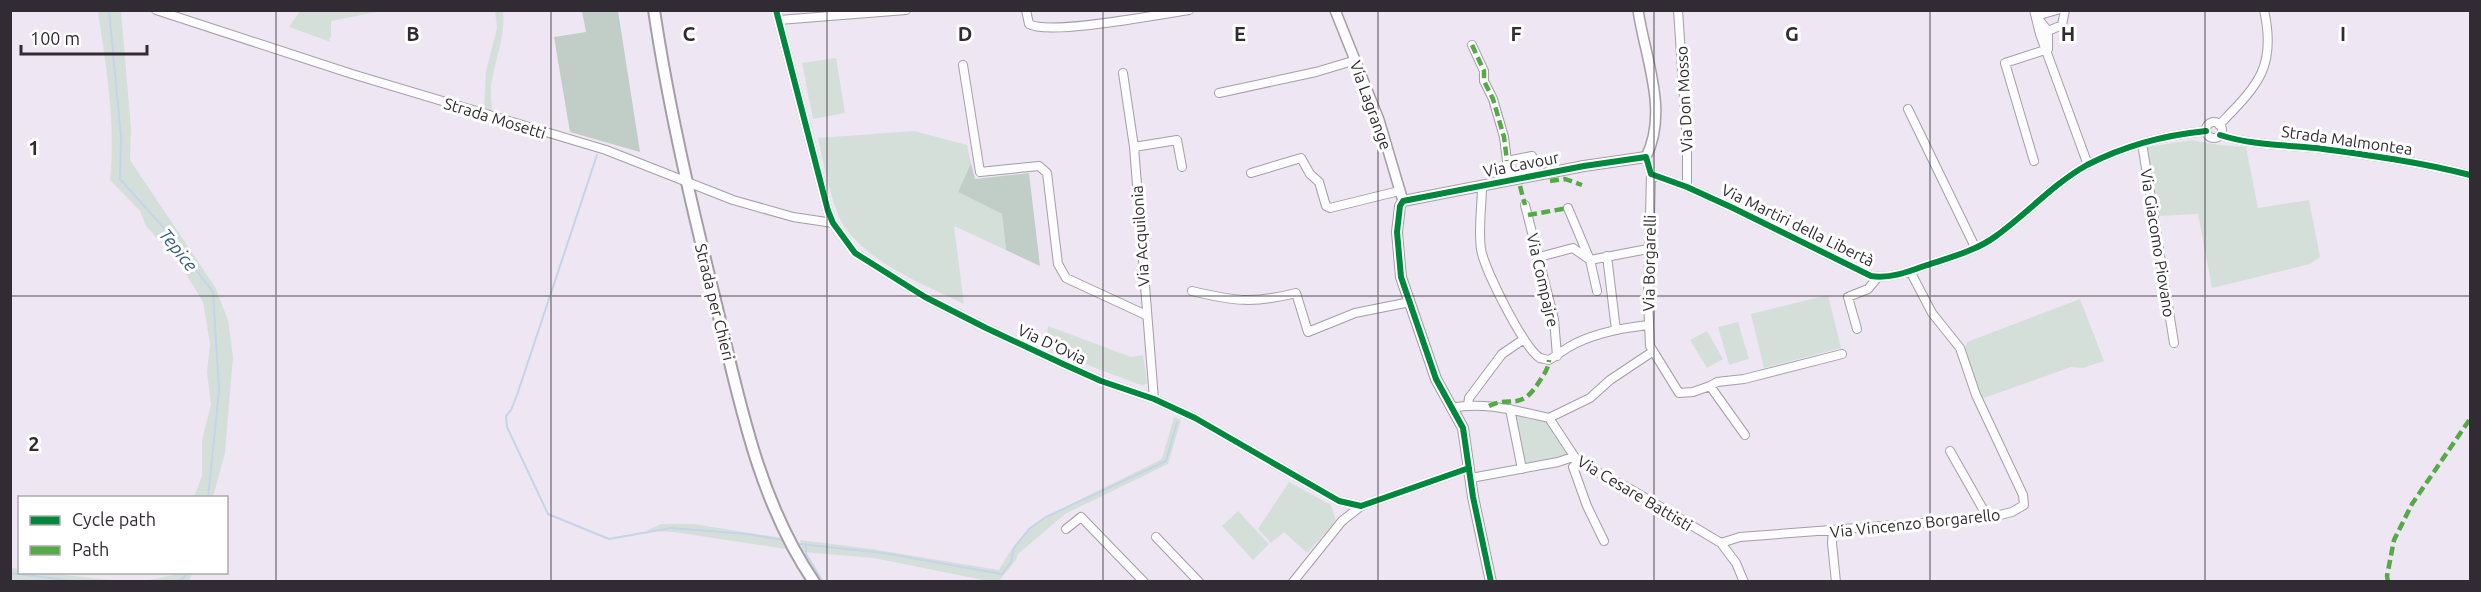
<svg xmlns="http://www.w3.org/2000/svg" width="2481" height="592" viewBox="0 0 2481 592" font-family="Ubuntu,sans-serif">
<rect width="100%" height="100%" fill="#eee6f2"/>
<path fill="#d5dfda" d="M98 11H121L131 128 130 160 215 287 228 320 233 357 225 453 213 497H194L202 476V440L211 405 207 372 210 344 203 302 180 264 146 226 140 211 110 180C116 122 106 67 98 11Z
M300 11V10L382 11 331 21V38H329L331 42 289 27Z
M495 11H503C506 37 494 61 491 87 490 95 492 104 492 111L484 109 486 71 497 28Z
M836 58 845 113 813 119 802 63Z
M914 131 967 145 971 163 958 192 1002 214 1006 250 954 226 964 304C921 283 869 264 842 223 833 208 822 158 818 138Z
M2339 135 2352 150 2280 140 2286 138Z
M2192 140 2219 145 2246 147 2258 208 2309 200 2320 257 2310 264 2212 288 2198 214 2158 216 2146 147Z
M1828 295 1841 348 1764 368 1751 314Z
M2080 299 2104 361 2083 368 2071 367 1984 398 1981 396 1964 351 1967 342Z
M1738 322 1749 359 1729 365 1718 327Z
M1048 326 1131 357 1143 355 1147 383 1143 386 1046 349Z
M1707 331 1723 359 1707 368 1690 340Z
M1511 413 1547 420 1568 456 1523 468Z
M1174 417 1181 420 1168 464 1065 514 1018 554 1016 560 999 581H988L874 558 803 552 800 540 872 549 999 570C1011 548 1023 532 1043 518L1162 459Z
M1289 482 1331 505 1336 521 1307 553 1284 532 1271 543 1258 529Z
M1238 511 1269 544 1253 560 1222 526Z
M661 524H694L782 538 786 549 674 532 646 531Z
M11 568 19 569 20 572C59 572 98 581 137 581 156 581 174 572 192 573L189 582H11Z"/>
<path fill="#c1cec7" d="M582 11H618L640 152 570 132 554 37 586 32Z
M971 163 975 179 1029 173 1040 266 1006 250 1002 214 958 192Z"/>
<g fill="none" stroke-linecap="round" stroke-linejoin="round">
<path stroke="#c4d4e9" stroke-width="2" d="M109 10 121 137 120 179 163 227 213 292 219 390 208 498
M597 155 517 395 511 410 506 416 507 427 548 514 609 539 671 528 747 534 783 540
M800 544 883 553 1002 574 1011 562 1014 548 1029 529 1046 517 1166 461 1177 422
M806 544V554L823 582
M10 573 82 582
M174 582 182 579 189 572"/>
<defs>
<path id="minor" d="M156 10 352 74 606 150 733 200 793 217 833 223
M776 10 828 211 833 223 855 253 925 297 986 328 1063 364 1101 381 1154 399 1195 418 1339 501 1361 506 1469 468
M1026 10 1029 24C1048 36 1162 14 1189 10
M1678 10 1687 143V187
M2034 10 2040 34 2088 165
M2036 16 2057 10
M2037 17 2048 31V49
M779 20 906 10
M2048 31 2062 25 2065 10
M1472 45 1484 71V81L1493 99 1504 137 1507 161
M963 65 980 172 1039 166 1047 173 1058 264 1066 278 1146 315
M1123 73 1134 147 1154 399
M1219 93 1316 72 1356 60
M1908 109 1975 247
M2206 130a8 8 0 1 1 16 0a8 8 0 1 1-16 0Z
M2219 125C2257 86 2277 68 2264 10
M2220 135C2251 145 2284 145 2316 148 2368 155 2420 162 2470 175
M2142 143 2174 343
M1134 147 1177 140 1182 167
M1646 157 1651 174 1687 187 1733 208 1871 276C1889 279 1908 272 1924 266 1948 258 1976 251 1996 236 2028 213 2053 184 2087 165 2124 146 2165 135 2206 131
M2034 161 2005 63 2048 49
M1535 169 1509 173 1507 161 1532 156 1536 175
M1251 173 1301 158 1310 174 1319 182 1326 206 1330 208 1399 191
M1651 174 1648 300 1650 346 1679 393 1693 392 1710 386 1745 435
M1482 185C1482 207 1478 228 1481 249 1484 269 1524 348 1540 358 1541 358 1548 360 1549 360 1556 356 1562 351 1569 347 1592 333 1622 328 1648 325
M1525 205 1554 319 1557 356
M1568 208 1590 260 1597 291
M1607 256 1616 330
M1539 257 1573 248 1590 260 1648 249
M1192 291C1234 301 1253 304 1296 293L1308 332 1355 313 1410 302
M1857 329 1848 297 1868 289 1878 277
M1710 386 1717 382 1744 379 1842 354
M1468 405 1469 398 1502 354 1524 339
M1451 408C1484 401 1517 411 1549 418L1578 462 1632 490 1721 543 1736 563 1744 582
M1510 409 1522 469
M1549 418 1590 398 1610 380 1652 352
M1950 451 1988 518
M1578 462 1573 467 1587 506 1604 541
M1471 478 1558 462 1573 457
M1066 529 1081 517 1144 582
M1833 531 1832 543 1836 582
M1156 537 1199 582
M1721 543 1740 537 1988 518 2012 512 2024 505 2023 495 1976 395 1960 348 1932 313 1910 271
M1293 582 1342 521 1361 506"/>
<path id="tertiary" d="M1335 10 1379 120 1403 201
M1403 201 1584 166 1646 157C1669 111 1645 58 1638 10
M1403 201 1400 206 1397 232 1401 277 1436 379 1463 428 1473 497 1491 582"/>
<path id="secondary" d="M654 10C669 110 692 207 716 304 739 399 758 500 814 582"/>
</defs>
<use href="#minor" stroke="#a49ea7" stroke-width="10"/>
<use href="#tertiary" stroke="#a49ea7" stroke-width="12"/>
<use href="#secondary" stroke="#a49ea7" stroke-width="14"/>
<use href="#minor" stroke="#fcfbfd" stroke-width="8"/>
<use href="#tertiary" stroke="#fcfbfd" stroke-width="9"/>
<use href="#secondary" stroke="#fcfbfd" stroke-width="10"/>
<path stroke="#54ab45" stroke-width="4.5" stroke-dasharray="9 4.5" stroke-linecap="butt" d="M1472 45 1484 71V81L1493 99 1504 137 1507 161
M1550 181 1565 179 1582 185
M1520 186 1525 205
M1528 215 1568 208
M1489 406C1512 395 1520 412 1539 382 1544 374 1548 370 1549 360
M2388 582 2387 576 2394 540 2412 504 2470 419"/>
<defs>
<path id="cycleway" d="M776 10 828 211 833 223 855 253 925 297 986 328 1063 364 1101 381 1154 399 1195 418 1339 501 1361 506 1469 468
M2220 135C2251 145 2284 145 2316 148 2368 155 2420 162 2470 175
M1491 582 1473 497 1463 428 1436 379 1401 277 1397 232 1400 206 1403 201 1584 166 1646 157 1651 174 1687 187 1733 208 1871 276C1889 279 1908 272 1924 266 1948 258 1976 251 1996 236 2028 213 2053 184 2087 165 2124 146 2165 135 2206 131"/>
</defs>
<use href="#cycleway" stroke="#fff" stroke-width="10"/>
<use href="#cycleway" stroke="#00873e" stroke-width="6"/>
</g>
<path fill="none" stroke="#312b33" stroke-width="1.5" stroke-opacity="0.55" d="M276 10V582M551 10V582M827 10V582M1103 10V582M1378 10V582M1654 10V582M1930 10V582M2205 10V582M10 296H2470"/>
<g text-anchor="middle" stroke-width="6" stroke-linejoin="round" paint-order="stroke">
<g font-size="16" fill="#312b33" stroke="#fff">
<text transform="translate(1684 99) rotate(-93)" y="6">Via Don Mosso</text>
<text transform="translate(1371 105) rotate(70)" y="6">Via Lagrange</text>
<text transform="translate(495 118) rotate(17)" y="6">Strada Mosetti</text>
<text transform="translate(2347 140) rotate(8)" y="6">Strada Malmontea</text>
<text transform="translate(1521 164) rotate(-11)" y="6">Via Cavour</text>
<text transform="translate(1798 225) rotate(26)" y="6">Via Martiri della Libertà</text>
<text transform="translate(1140 236) rotate(-94)" y="6">Via Acquilonia</text>
<text transform="translate(2158 243) rotate(81)" y="6">Via Giacomo Piovano</text>
<text transform="translate(1649 263) rotate(-89)" y="6">Via Borgarelli</text>
<text transform="translate(1543 280) rotate(77)" y="6">Via Compajre</text>
<text transform="translate(715 302) rotate(76)" y="6">Strada per Chieri</text>
<text transform="translate(1052 344) rotate(25)" y="6">Via D'Ovia</text>
<text transform="translate(1635 493) rotate(31)" y="6">Via Cesare Battisti</text>
<text transform="translate(1915 523) rotate(-6)" y="6">Via Vincenzo Borgarello</text>
</g>
<g font-size="18" font-style="italic" fill="#325b7f" stroke="#fff">
<text transform="translate(178 250) rotate(51)" y="6">Tepice</text>
</g>
</g>
<g font-size="20" text-anchor="middle" font-weight="bold" fill="#312b33" stroke="#fff" stroke-width="6" stroke-linejoin="round" paint-order="stroke">
<text x="413" y="41">B</text>
<text x="689" y="41">C</text>
<text x="965" y="41">D</text>
<text x="1240" y="41">E</text>
<text x="1516" y="41">F</text>
<text x="1792" y="41">G</text>
<text x="2068" y="41">H</text>
<text x="2343" y="41">I</text>
<text x="34" y="155">1</text>
<text x="34" y="451">2</text>
</g>
<rect width="2481" height="592" fill="none" stroke="#312b33" stroke-width="24"/>
<rect x="18" y="496" width="210" height="78" fill="#ffffff" stroke="#adaaad" stroke-width="1.5"/>
<rect x="30" y="516" width="30" height="9" fill="#00873e" stroke="#adaaad" stroke-width="1.5"/>
<text x="72" y="526" font-size="18" fill="#312b33">Cycle path</text>
<rect x="30" y="546" width="30" height="9" fill="#54ab45" stroke="#adaaad" stroke-width="1.5"/>
<text x="72" y="556" font-size="18" fill="#312b33">Path</text>
<path d="M21 45v9h126v-9" fill="none" stroke="#312b33" stroke-width="3"/>
<text x="30" y="45" font-size="18" fill="#312b33" stroke="#ffffff" stroke-width="4.5" paint-order="stroke">100 m</text>
</svg>
